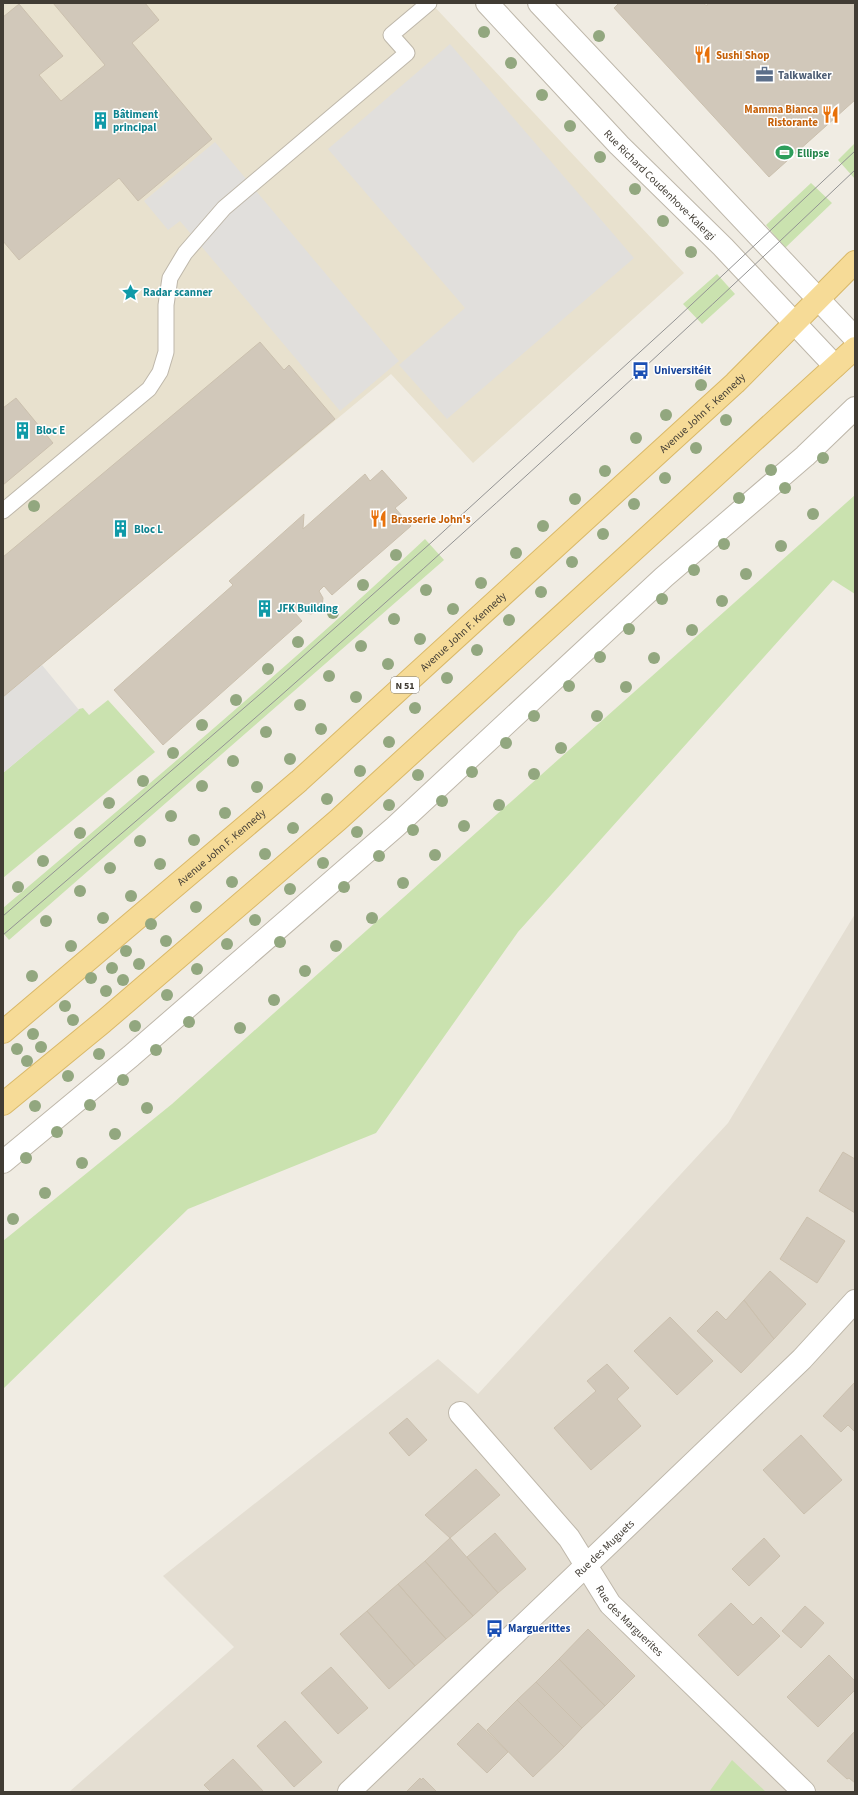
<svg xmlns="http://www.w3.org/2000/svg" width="858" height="1795" viewBox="0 0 858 1795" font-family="'Source Sans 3',sans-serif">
<rect width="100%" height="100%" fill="#f0ece3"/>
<path fill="#e4ded2" d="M855 914V1792H69L234 1647 163 1576 438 1359 478 1394 728 1123Z"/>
<path fill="#e8e1ce" d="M3 3H431L684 273 473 463 391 374 3 697Z"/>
<path fill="#cae2af" d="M855 143V179L838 160Z
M811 183 832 203 785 248 766 225Z
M717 274 735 294 702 324 683 304Z
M855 495V594L833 580 518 932 376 1133 188 1209 3 1389V1241L172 1104Z
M425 539 444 560 9 940 3 933V908C146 787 288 667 425 539Z
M108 700 155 752 3 878V773L79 709 83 708 89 715Z
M732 1760 766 1792H709Z"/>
<path fill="#e1dfdc" d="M450 44 634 258 447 419 399 365 465 308 328 149Z
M215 142 399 361 340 411 180 221 168 230 144 201Z
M42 665 79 710 3 773V697Z"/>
<path fill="#d1c8ba" stroke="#cbc0ae" d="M53 3H145L159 20 132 43 212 139 138 201 119 178 19 260 3 241V17L19 4 63 56 39 75 61 101 105 65Z
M619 3H703L707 6V3H855V100L769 177 614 8Z
M260 342 284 370 289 365 335 419 3 697V557Z
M16 398 53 443 3 485V408Z
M382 470 407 498 395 508 411 526 332 595 324 586 319 591 323 598 322 607 319 610 311 614 303 612 299 609 295 613 302 621 163 745 114 690 233 585 229 581 304 514 303 529 365 474 370 481Z
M843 1152 855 1159V1213L819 1191Z
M807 1217 845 1241 817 1283 780 1259Z
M770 1271 806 1304 774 1339 744 1300Z
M744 1300 774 1339 741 1373 697 1331 717 1311 726 1320Z
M670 1317 713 1361 677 1395 634 1351Z
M607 1364 629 1388 617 1399 641 1426 591 1470 554 1428 596 1391 587 1381Z
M855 1382V1432L848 1425 841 1432 823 1416Z
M407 1418 427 1440 409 1456 389 1433Z
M801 1435 842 1480 804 1514 763 1470Z
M476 1469 500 1495 450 1538 425 1515Z
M495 1533 526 1569 498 1593 467 1557Z
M450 1538 498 1593 473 1616 425 1561Z
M764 1538 780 1556 749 1586 732 1569Z
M425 1561 473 1616 446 1639 398 1584Z
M398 1584 446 1639 415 1666 367 1611Z
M731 1603 753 1625 761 1617 780 1636 738 1676 698 1635Z
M805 1606 824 1623 801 1648 782 1631Z
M367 1611 415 1666 389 1689 340 1634Z
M588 1629 635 1676 605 1706 559 1659Z
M829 1655 855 1681V1690L818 1727 787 1697Z
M559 1659 605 1706 582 1728 536 1682Z
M331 1667 368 1708 338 1734 301 1693Z
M536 1682 582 1728 564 1747 517 1700Z
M517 1700 564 1747 533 1777 487 1730Z
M285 1721 322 1762 294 1787 257 1746Z
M478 1723 508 1752 487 1773 457 1744Z
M855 1731V1783L849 1778 847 1779 827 1761Z
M233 1759 264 1792H211L204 1785Z
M420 1778 421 1780 423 1778 437 1792H406Z"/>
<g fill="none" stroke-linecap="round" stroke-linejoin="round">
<defs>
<path id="service" d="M3 511 149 389 160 372 166 352V305L170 278 185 253 224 208 407 53 391 35 429 3"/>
<g id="minor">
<path d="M3 1162 131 1056 395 827 664 577 805 456 855 408"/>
<path id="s1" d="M460 1413 569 1538 610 1604 804 1792"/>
<path id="s2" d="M349 1792 802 1359 855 1301"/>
</g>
<g id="tertiary">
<path id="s3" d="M487 3 619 145 723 247 835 366"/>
<path d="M539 3 855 338"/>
</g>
<g id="primary">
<path id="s4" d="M3 1032 299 781 735 383 855 262"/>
<path d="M3 1104 103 1022 338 820 855 348"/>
</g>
</defs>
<use href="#service" stroke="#beb7aa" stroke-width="17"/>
<use href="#minor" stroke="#beb7aa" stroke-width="24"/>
<use href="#tertiary" stroke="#beb7aa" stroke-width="24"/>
<use href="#primary" stroke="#d9b868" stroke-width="24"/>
<use href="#service" stroke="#fff" stroke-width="15"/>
<use href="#minor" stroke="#fff" stroke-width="22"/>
<use href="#tertiary" stroke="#fff" stroke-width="22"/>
<use href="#primary" stroke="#f6db97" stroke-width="22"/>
<path stroke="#939393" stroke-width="1" d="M3 916 266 689 433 541 675 320 855 151
M3 935C95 856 187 778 278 698 473 526 666 350 855 170"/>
</g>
<g fill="#92a77f">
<circle cx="484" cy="32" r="6"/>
<circle cx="599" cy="36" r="6"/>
<circle cx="511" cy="63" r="6"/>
<circle cx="542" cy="95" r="6"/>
<circle cx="570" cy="126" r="6"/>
<circle cx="600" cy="157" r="6"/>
<circle cx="635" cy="189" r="6"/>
<circle cx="663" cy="221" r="6"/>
<circle cx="691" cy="252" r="6"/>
<circle cx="701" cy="385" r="6"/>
<circle cx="666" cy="415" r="6"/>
<circle cx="726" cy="420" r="6"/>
<circle cx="636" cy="438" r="6"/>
<circle cx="696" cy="448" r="6"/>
<circle cx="823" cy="458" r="6"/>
<circle cx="771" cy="470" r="6"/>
<circle cx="605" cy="471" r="6"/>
<circle cx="665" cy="478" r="6"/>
<circle cx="785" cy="488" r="6"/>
<circle cx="739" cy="498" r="6"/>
<circle cx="575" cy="499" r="6"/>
<circle cx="634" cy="504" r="6"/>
<circle cx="34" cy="506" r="6"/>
<circle cx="813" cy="514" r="6"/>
<circle cx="543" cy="526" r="6"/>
<circle cx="603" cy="534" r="6"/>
<circle cx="724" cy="544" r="6"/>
<circle cx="781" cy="546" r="6"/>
<circle cx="516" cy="553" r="6"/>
<circle cx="396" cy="555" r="6"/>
<circle cx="572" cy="562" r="6"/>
<circle cx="694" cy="570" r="6"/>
<circle cx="746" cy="574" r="6"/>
<circle cx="481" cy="583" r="6"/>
<circle cx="363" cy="585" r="6"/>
<circle cx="426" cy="590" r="6"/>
<circle cx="541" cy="592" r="6"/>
<circle cx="662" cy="599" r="6"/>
<circle cx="722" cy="601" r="6"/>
<circle cx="453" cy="609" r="6"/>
<circle cx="333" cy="613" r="6"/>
<circle cx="394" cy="619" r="6"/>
<circle cx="509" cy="620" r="6"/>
<circle cx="629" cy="629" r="6"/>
<circle cx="692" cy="630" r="6"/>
<circle cx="420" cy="639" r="6"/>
<circle cx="298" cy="642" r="6"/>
<circle cx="361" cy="646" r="6"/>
<circle cx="477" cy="650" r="6"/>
<circle cx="600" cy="657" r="6"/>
<circle cx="654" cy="658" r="6"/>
<circle cx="388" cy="664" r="6"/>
<circle cx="268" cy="669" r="6"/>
<circle cx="329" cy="676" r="6"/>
<circle cx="447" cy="678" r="6"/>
<circle cx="569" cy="686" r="6"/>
<circle cx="626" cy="687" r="6"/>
<circle cx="356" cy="697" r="6"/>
<circle cx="236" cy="700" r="6"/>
<circle cx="300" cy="705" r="6"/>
<circle cx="415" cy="708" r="6"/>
<circle cx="534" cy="716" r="6"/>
<circle cx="597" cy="716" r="6"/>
<circle cx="202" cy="725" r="6"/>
<circle cx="321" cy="729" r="6"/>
<circle cx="266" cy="732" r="6"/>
<circle cx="389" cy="742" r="6"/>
<circle cx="506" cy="743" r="6"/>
<circle cx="561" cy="748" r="6"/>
<circle cx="173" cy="753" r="6"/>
<circle cx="290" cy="759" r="6"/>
<circle cx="233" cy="761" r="6"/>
<circle cx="360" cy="771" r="6"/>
<circle cx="472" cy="772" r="6"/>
<circle cx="534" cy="774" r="6"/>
<circle cx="418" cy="775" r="6"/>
<circle cx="143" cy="781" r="6"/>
<circle cx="202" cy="786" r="6"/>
<circle cx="257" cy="787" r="6"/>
<circle cx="327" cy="799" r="6"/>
<circle cx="442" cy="801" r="6"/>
<circle cx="109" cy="803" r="6"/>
<circle cx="389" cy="805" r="6"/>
<circle cx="499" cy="805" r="6"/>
<circle cx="225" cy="813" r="6"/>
<circle cx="171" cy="816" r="6"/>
<circle cx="464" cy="826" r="6"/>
<circle cx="293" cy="828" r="6"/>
<circle cx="413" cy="830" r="6"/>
<circle cx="357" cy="832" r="6"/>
<circle cx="80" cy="833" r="6"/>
<circle cx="194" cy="840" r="6"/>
<circle cx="140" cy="841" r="6"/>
<circle cx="265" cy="854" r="6"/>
<circle cx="435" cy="855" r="6"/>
<circle cx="379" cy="856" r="6"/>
<circle cx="43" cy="861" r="6"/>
<circle cx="323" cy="863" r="6"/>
<circle cx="160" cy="864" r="6"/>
<circle cx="110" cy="868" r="6"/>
<circle cx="232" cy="882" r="6"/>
<circle cx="403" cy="883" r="6"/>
<circle cx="18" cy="887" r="6"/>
<circle cx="344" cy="887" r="6"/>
<circle cx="290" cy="889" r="6"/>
<circle cx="80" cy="891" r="6"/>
<circle cx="131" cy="896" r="6"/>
<circle cx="196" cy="907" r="6"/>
<circle cx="103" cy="918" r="6"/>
<circle cx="372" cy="918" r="6"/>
<circle cx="255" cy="920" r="6"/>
<circle cx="46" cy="921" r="6"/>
<circle cx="151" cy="924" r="6"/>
<circle cx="166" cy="941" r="6"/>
<circle cx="280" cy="942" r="6"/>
<circle cx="227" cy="944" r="6"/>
<circle cx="71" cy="946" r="6"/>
<circle cx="336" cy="946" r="6"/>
<circle cx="126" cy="951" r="6"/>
<circle cx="139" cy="964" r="6"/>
<circle cx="112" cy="968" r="6"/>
<circle cx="197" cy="969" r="6"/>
<circle cx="305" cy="971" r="6"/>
<circle cx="32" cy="976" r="6"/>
<circle cx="91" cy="978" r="6"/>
<circle cx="123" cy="980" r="6"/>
<circle cx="106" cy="991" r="6"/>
<circle cx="167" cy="995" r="6"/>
<circle cx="274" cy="1000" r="6"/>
<circle cx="65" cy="1006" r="6"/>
<circle cx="73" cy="1020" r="6"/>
<circle cx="189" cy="1022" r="6"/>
<circle cx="135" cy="1026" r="6"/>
<circle cx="240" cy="1028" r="6"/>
<circle cx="33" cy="1034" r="6"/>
<circle cx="41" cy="1047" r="6"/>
<circle cx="17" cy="1049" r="6"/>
<circle cx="156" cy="1050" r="6"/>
<circle cx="99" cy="1054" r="6"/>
<circle cx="27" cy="1061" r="6"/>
<circle cx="68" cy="1076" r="6"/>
<circle cx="123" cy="1080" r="6"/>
<circle cx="90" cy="1105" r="6"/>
<circle cx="35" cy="1106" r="6"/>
<circle cx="147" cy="1108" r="6"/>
<circle cx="57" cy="1132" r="6"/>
<circle cx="115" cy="1134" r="6"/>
<circle cx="26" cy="1158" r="6"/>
<circle cx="82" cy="1163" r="6"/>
<circle cx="45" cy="1193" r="6"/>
<circle cx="13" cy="1219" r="6"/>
</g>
<defs>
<symbol id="restaurant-bare" viewBox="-9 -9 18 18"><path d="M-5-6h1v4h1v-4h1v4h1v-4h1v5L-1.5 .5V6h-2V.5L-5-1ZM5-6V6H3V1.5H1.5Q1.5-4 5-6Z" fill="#e8710a" stroke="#fff" stroke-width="2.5" paint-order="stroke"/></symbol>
<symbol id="office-bare" viewBox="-9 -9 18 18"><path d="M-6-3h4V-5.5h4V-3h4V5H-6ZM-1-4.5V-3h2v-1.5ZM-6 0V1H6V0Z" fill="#5c6f8a" stroke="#fff" stroke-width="2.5" paint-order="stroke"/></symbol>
<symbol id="building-bare" viewBox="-9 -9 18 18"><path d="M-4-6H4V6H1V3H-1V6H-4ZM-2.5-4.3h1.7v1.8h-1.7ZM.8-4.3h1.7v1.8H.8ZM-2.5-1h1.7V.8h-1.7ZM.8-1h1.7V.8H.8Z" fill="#0f9aa8" stroke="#fff" stroke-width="2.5" paint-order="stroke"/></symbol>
<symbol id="stadium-bare" viewBox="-9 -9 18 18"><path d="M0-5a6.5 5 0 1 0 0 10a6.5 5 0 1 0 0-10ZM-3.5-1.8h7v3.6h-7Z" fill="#2e9e5b" stroke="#fff" stroke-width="2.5" paint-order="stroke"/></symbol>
<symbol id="sight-bare" viewBox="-9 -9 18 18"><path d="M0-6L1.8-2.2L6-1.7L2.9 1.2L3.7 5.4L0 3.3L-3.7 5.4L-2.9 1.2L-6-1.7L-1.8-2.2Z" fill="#0f9aa8" stroke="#fff" stroke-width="2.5" paint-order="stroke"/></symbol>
<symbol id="bus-bare" viewBox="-9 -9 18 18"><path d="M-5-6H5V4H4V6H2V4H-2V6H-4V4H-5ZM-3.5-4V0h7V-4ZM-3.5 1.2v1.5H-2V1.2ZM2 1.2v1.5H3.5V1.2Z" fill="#1a4fb4" stroke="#fff" stroke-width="2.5" paint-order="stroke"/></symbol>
</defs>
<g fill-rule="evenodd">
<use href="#restaurant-bare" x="690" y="42" width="25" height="25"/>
<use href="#office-bare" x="752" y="62" width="25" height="25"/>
<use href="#restaurant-bare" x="818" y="102" width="25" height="25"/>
<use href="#building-bare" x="88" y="108" width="25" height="25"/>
<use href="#stadium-bare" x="772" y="140" width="25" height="25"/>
<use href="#sight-bare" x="118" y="280" width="25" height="25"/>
<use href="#bus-bare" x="628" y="358" width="25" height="25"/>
<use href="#building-bare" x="10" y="418" width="25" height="25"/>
<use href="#restaurant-bare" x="366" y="506" width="25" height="25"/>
<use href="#building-bare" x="108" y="516" width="25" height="25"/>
<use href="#building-bare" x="252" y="596" width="25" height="25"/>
<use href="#bus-bare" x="482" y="1616" width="25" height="25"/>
</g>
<g text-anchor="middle" stroke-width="3" stroke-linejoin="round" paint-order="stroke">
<rect fill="#fff" stroke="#7a7671" stroke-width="1" x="391" y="677" width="28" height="16" rx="3"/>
<g font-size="10" font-weight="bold" fill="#413c34">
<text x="405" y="689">N 51</text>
</g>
<g font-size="11" font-weight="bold" fill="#c56008" stroke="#fff" text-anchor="start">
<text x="716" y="59">Sushi Shop</text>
<text x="818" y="113" text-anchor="end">Mamma Bianca<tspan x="818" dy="13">Ristorante</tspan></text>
<text x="391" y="523">Brasserie John's</text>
</g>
<g font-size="11" font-weight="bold" fill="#4e5e75" stroke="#fff" text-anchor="start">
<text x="778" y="79">Talkwalker</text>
</g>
<g font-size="11" font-weight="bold" fill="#0d838f" stroke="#fff" text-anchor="start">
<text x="113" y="118">Bâtiment<tspan x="113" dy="13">principal</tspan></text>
<text x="143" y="296">Radar scanner</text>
<text x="36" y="434">Bloc E</text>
<text x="134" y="533">Bloc L</text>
<text x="277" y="612">JFK Building</text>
</g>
<g font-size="11" font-weight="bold" fill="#27864d" stroke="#fff" text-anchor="start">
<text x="797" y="157">Ellipse</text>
</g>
<g font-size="11" fill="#413c34" stroke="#fff">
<text dy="4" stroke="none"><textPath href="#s3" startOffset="251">Rue Richard Coudenhove-Kalergi</textPath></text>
<text dy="4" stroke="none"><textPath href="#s4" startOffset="934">Avenue John F. Kennedy</textPath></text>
<text dy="4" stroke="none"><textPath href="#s4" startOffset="610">Avenue John F. Kennedy</textPath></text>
<text dy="4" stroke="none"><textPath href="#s4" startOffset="286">Avenue John F. Kennedy</textPath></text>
<text dy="4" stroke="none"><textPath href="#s2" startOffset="353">Rue des Muguets</textPath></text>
<text dy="4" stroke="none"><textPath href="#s1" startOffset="269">Rue des Marguerites</textPath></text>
</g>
<g font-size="11" font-weight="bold" fill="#164399" stroke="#fff" text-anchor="start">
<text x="654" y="374">Universitéit</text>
<text x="508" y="1632">Marguerittes</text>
</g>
</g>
<rect width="858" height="1795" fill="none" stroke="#413c34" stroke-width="8"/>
</svg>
